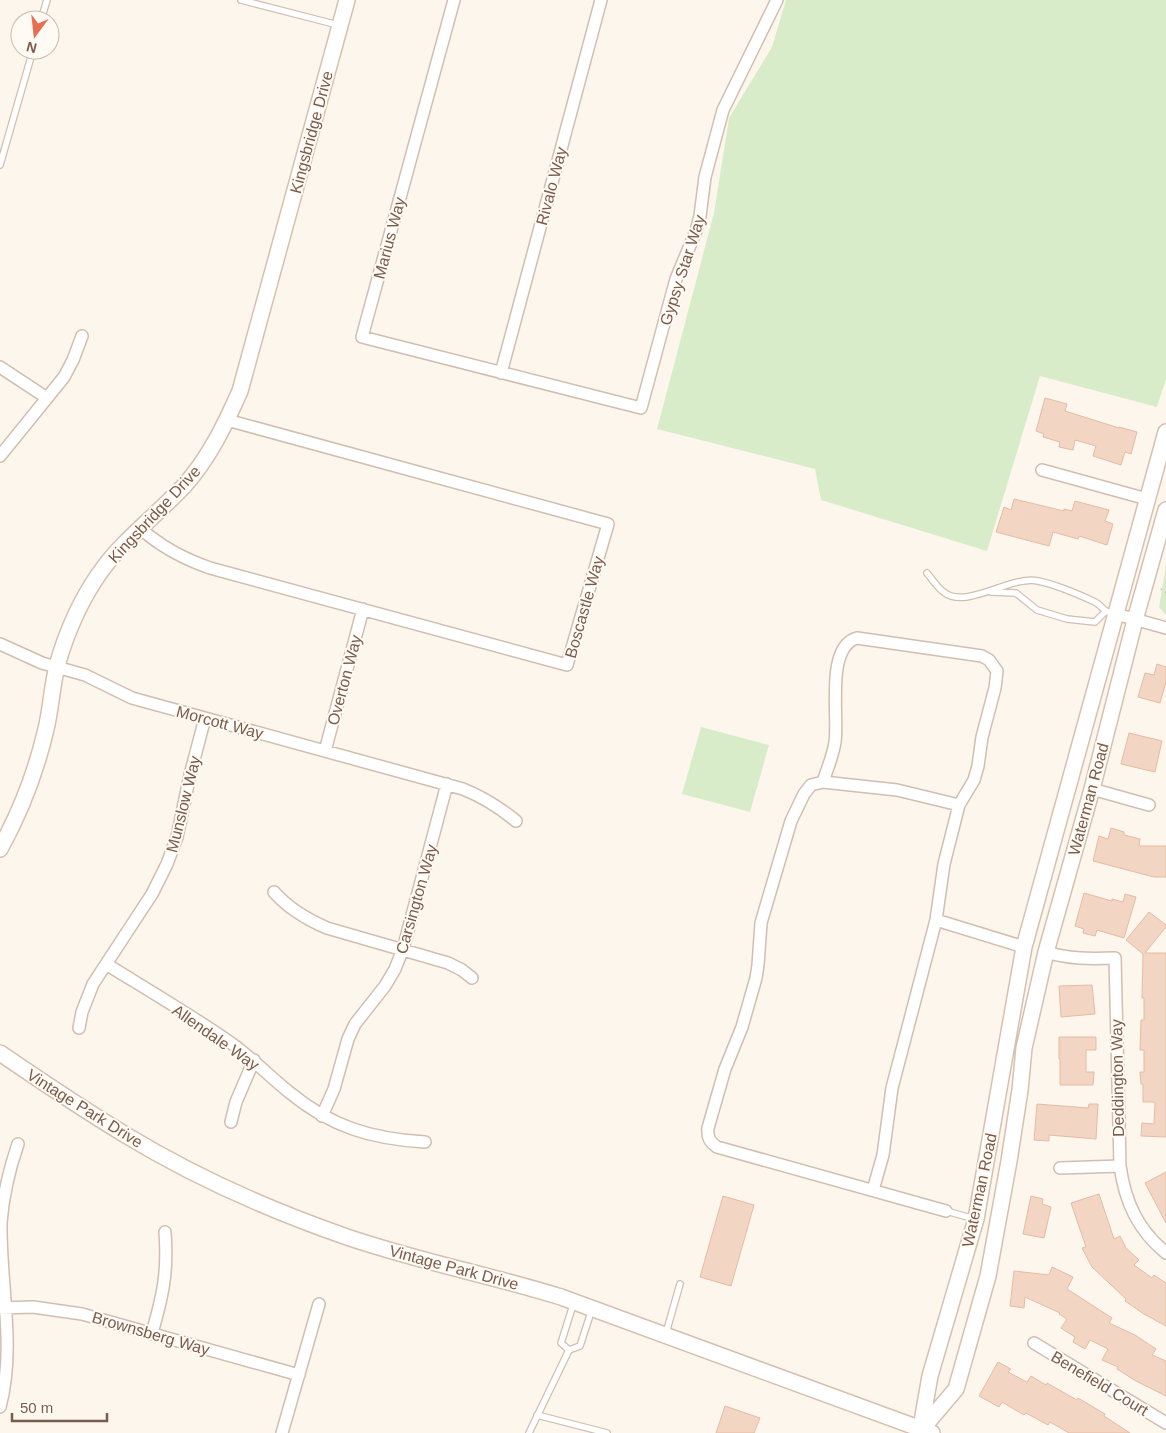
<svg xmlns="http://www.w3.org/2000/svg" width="1166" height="1433" viewBox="0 0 1166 1433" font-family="Helvetica,sans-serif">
<rect width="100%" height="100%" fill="#fdf6ec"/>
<path fill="#d8ecc9" d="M786 0H1166V379L1157 407 1040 376 987 551 821 500 815 469 657 429 714 213 729 118 772 47Z
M1166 566V615L1159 607Z
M701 727 769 745 750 812 682 794Z"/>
<path fill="#f3d5c3" stroke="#e6bba3" d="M1045 398 1067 404 1065 411 1119 428V427L1137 432 1131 454 1125 452 1121 465 1093 456 1096 446 1075 440 1073 450 1059 447 1060 442 1043 437 1044 434 1036 431Z
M1014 499 1064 511V509L1072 511 1075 501 1109 510 1105 521 1113 524 1107 545 1079 536 1078 539 1053 532 1049 546 996 532 1004 507 1011 510Z
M1157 664 1166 667V682L1160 703 1138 697 1145 673 1154 675Z
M1129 733 1162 741 1155 772 1121 764Z
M1111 828 1124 832V835L1140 839 1139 846H1166V877H1154L1093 861 1099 836 1108 839Z
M1084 893 1112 901V899L1123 902 1125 894 1136 897 1124 938 1097 930 1095 936 1083 933 1084 929 1075 926Z
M1149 912 1166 925V927L1145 953H1166V1137L1141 1136 1142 1123 1154 1124 1155 1102H1143V1084H1141L1140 1072H1144V1050H1140L1141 1020H1144V998H1142L1143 954 1126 940Z
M1092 985 1095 1014 1061 1017 1059 986Z
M1059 1037H1096V1050H1086V1072H1094L1093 1085H1060V1059H1059Z
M1037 1104 1088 1108 1089 1104H1098L1096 1139 1049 1135V1141L1034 1140Z
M1166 1172V1223L1145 1183Z
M1099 1194 1114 1239 1120 1236 1126 1248 1139 1260 1134 1265 1152 1278 1154 1275 1166 1283V1326L1144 1314 1125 1301 1126 1299 1092 1267 1082 1248 1086 1247 1071 1203Z
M723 1196 754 1205 731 1286 700 1277Z
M1031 1196 1043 1199 1042 1204 1051 1207 1044 1238 1023 1234Z
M1052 1267 1073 1277 1067 1289 1112 1318 1109 1323 1135 1335 1156 1349 1152 1355 1166 1361V1396L1136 1381 1117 1369 1118 1367 1102 1360 1108 1349 1090 1340 1085 1349 1073 1342 1075 1337 1061 1328 1067 1319 1059 1314 1060 1313 1025 1297 1024 1308 1010 1306 1014 1271 1049 1275Z
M998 1362 1011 1369 1008 1372 1027 1382 1031 1376 1046 1385 1047 1383 1077 1400 1078 1398 1105 1414 1104 1416 1130 1433H1069L1050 1422 1048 1425 1026 1413 1024 1415 1002 1402 999 1407 979 1396Z
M725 1406 760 1418 754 1433H716Z"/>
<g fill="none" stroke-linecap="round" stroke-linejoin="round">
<defs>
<path id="lane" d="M241 0 338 25
M41 20 47 0
M0 165 33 50
M927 573C932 579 938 589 945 593 967 609 1012 575 1038 581 1057 585 1078 594 1095 602 1104 607 1101 611 1114 614
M991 592 1016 593 1037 610 1067 619 1095 622 1105 612
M946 1211 975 1219
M666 1333 680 1284
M569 1350 561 1343 574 1302
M537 1415 607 1433
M529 1433 569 1350 580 1346 592 1309"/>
<path id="street" d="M454 0 362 337 641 408 676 279 696 231 700 216 705 177 723 110 777 0
M0 367 47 398
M501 373 601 0
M0 456 64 377 73 360 82 336
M1042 470 1147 499
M140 528C161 547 184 559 210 568L567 665 608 524 227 420
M1116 614 1166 628
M0 644 42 663 85 675 132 698 463 789C483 797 499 807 516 821
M325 751 363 609
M823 782 897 790 959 805
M1092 789 1149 805
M274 892C289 909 306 919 327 928L448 963 462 970 472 978
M936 920 1024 947
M1046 952C1069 959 1090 959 1115 958L1120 1166C1125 1202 1138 1230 1166 1253
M106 964C148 990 191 1015 231 1043 252 1058 269 1076 289 1092 331 1127 372 1139 425 1142
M79 1028 82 1012 93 984 152 894 167 864 177 837 190 775 205 718
M322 1116 334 1089 348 1039 355 1024 385 986 395 969 403 949 447 784
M231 1122 236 1102 254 1060
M1060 1168 1120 1166
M873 1190 883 1155 892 1088 936 920 944 864 959 805 974 780 978 766 982 737 995 688 997 671 989 660 982 656 857 638C825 647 839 717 835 742 833 756 827 769 823 782L811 785 804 794 791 821 761 923 758 965 756 978 742 1027 725 1069 708 1128C707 1138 710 1142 717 1147L946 1211
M0 1308 33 1307 82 1314 299 1375
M152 1333C163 1295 168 1272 165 1232
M1034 1343 1166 1423
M0 1407C16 1347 0 1284 1 1223 3 1196 9 1170 18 1144
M282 1433 319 1304"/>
<path id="secondary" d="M0 849C21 811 36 772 46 729 51 708 52 686 57 666 62 647 69 629 77 612 89 587 105 563 124 544 144 524 165 506 184 486 209 458 225 425 240 391L347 0
M0 1053C41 1081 81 1108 124 1134 193 1176 269 1210 347 1237 417 1261 490 1275 561 1297L932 1433
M922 1429 956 1389 988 1276 1009 1161 1020 1090 1024 1048 1046 952 1092 789 1135 620 1166 510
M920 1433 930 1376 976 1219 1024 947 1166 432"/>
</defs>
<use href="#lane" stroke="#d1beb0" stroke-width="8"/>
<use href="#street" stroke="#d1beb0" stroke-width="14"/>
<use href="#secondary" stroke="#d6c0b0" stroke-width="18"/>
<path stroke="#d9b8a5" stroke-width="2.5" stroke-dasharray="1 4" stroke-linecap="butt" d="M1161 589 1166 592"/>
<use href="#lane" stroke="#fff" stroke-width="5.5"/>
<use href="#street" stroke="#fff" stroke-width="11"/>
<use href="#secondary" stroke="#fff" stroke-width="15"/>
</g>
<g text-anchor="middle" stroke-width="4" stroke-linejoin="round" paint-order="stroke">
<g font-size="16" fill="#7a5c4d" stroke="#fffaf3">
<text transform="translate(311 132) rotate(-75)" y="6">Kingsbridge Drive</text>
<text transform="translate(551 186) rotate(-75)" y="6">Rivalo Way</text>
<text transform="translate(389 238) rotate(-75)" y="6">Marius Way</text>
<text transform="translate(682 270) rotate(-72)" y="6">Gypsy Star Way</text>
<text transform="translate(154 514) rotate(-47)" y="6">Kingsbridge Drive</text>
<text transform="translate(584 607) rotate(-74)" y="6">Boscastle Way</text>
<text transform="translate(344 680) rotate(-75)" y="6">Overton Way</text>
<text transform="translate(220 722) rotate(15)" y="6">Morcott Way</text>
<text transform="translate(1088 799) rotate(-75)" y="6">Waterman Road</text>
<text transform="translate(183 804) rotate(-76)" y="6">Munslow Way</text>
<text transform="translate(416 899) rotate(-74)" y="6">Carsington Way</text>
<text transform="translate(216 1037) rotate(35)" y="6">Allendale Way</text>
<text transform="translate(1117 1078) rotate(-91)" y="6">Deddington Way</text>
<text transform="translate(85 1108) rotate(32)" y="6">Vintage Park Drive</text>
<text transform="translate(979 1190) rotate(-78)" y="6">Waterman Road</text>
<text transform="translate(454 1267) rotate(15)" y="6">Vintage Park Drive</text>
<text transform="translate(151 1333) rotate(16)" y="6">Brownsberg Way</text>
<text transform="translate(1100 1383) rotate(31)" y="6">Benefield Court</text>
</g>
</g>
<g transform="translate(35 35) rotate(195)"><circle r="24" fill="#fffaf3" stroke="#cabbb1"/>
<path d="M0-4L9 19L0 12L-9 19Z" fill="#e76f51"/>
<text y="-8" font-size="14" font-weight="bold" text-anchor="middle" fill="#7a5c4d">N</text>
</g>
<path d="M12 1413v8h95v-8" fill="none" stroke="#7a5c4d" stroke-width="2.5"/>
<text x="20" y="1413" font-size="15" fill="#7a5c4d" stroke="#fffaf3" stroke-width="4" paint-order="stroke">50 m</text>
</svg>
